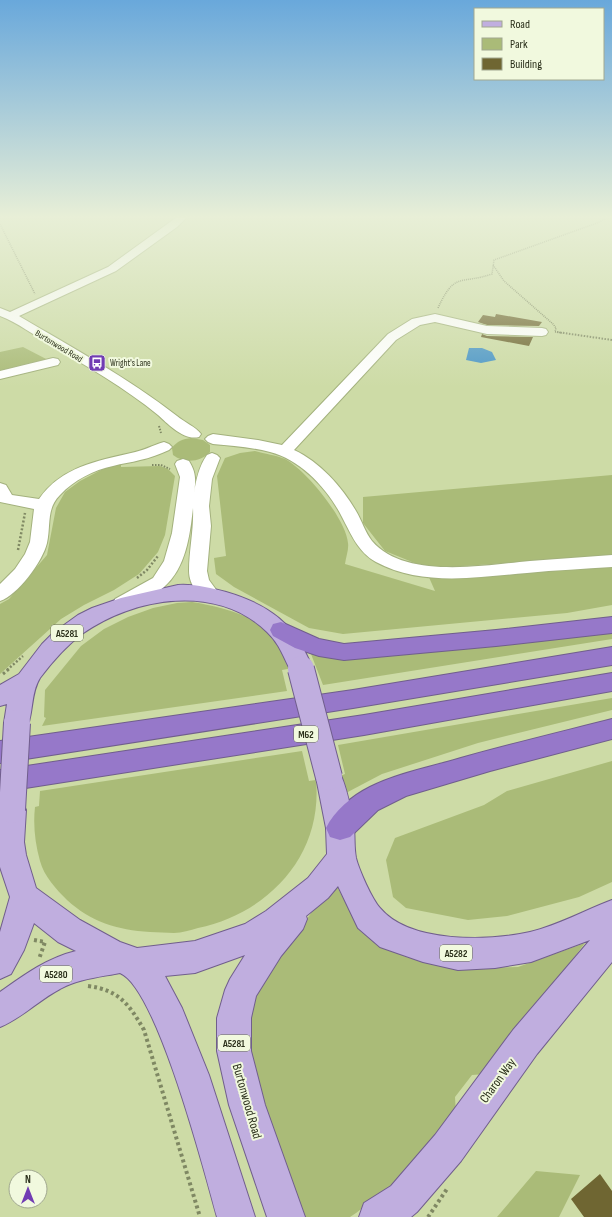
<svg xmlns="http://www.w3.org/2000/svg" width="612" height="1217" viewBox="0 0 612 1217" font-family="'Sofia Sans Condensed',sans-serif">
<rect width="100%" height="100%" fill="#cddba6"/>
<path fill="#aabb78" d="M23 347 50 361 0 373V352Z
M191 438 203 440 210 445V452C201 462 184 464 173 455L172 448C177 441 183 439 191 438Z
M255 451C265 454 276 455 285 459 306 470 346 519 348 543 349 549 346 557 345 564L435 591 428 575 612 564V605L567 613 343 634 309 628 234 587 216 574 214 558 226 556 217 476 225 458 240 453Z
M121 462V467L160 466 168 469 175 476 165 535 158 552 139 574 114 590 84 605 61 619 0 674V604L9 599 47 555 56 508 65 492 80 481 101 470Z
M612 475V556L463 566H422L385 551 363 523V497Z
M192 602C222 607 261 616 280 643 285 650 289 660 293 668L282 670 287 691 42 726 46 718 44 717 45 690 81 646 104 629 128 617 153 608 177 603Z
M612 630V639L323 685 311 654Z
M612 698V710L478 743 382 774 344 794 340 776 345 774 338 745Z
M302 751 309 781 316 780C323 855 269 913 198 928 190 930 182 933 174 933 166 933 158 932 150 932 117 930 91 922 67 900 56 889 44 876 40 861 35 843 33 825 35 807L39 806 40 791Z
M612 761V882L579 897 507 916 468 920 406 908 393 897 386 860 395 838 484 805 507 791Z
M334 881 357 924 370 937 406 957 454 968 518 967 585 943 486 1074 472 1075 455 1097 456 1114 396 1182 356 1213 350 1217H301L261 1100 251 1059 250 1024 252 1007 260 988 271 969Z
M536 1171 580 1175 559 1217H497Z"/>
<path fill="#4b96c7" d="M469 348H482L492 352 496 360 481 363 466 360Z"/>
<path fill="#6f6632" d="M496 314 542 322 539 326 487 325 478 322 483 315 495 317Z
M482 334 487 336 533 337 529 346 481 337Z
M600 1174 612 1191V1217H584L571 1199Z"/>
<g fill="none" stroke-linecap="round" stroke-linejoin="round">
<defs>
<path id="minor" d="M177 217H187L177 227 116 271 19 316C73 348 128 378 177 416 184 422 196 427 201 434L199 437C184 441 168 424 158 415 125 388 87 366 50 345 34 335 18 323 0 316V308L10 312 108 267Z
M435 314 487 326 542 328 546 329 548 332 546 335 542 336 487 334 435 322 420 325 396 340 294 450C320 462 342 487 356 511 362 521 365 532 372 541 405 580 486 565 530 561 557 559 585 557 612 555V567C584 569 556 570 527 573 478 577 422 587 376 562 358 552 351 534 342 517 328 489 301 460 270 452 251 447 232 446 213 444L208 442 205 439 208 436 213 434 258 440 282 445 388 334 412 319Z
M53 358 58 359 60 362 58 365 0 379V371Z
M164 442 169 444 172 447 169 450C160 454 150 458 140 460 131 463 122 463 113 466 94 470 74 480 60 495 46 509 51 525 47 543 43 561 17 596 0 601V584L15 569 25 554 30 542 34 509 0 502V483L6 485 12 495 39 499C61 467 97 461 131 453 143 451 153 445 164 442Z
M212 453 217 455 220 458 212 479 209 506 211 526 207 571 209 580 220 595 218 600C202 604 189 586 189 571 189 550 194 529 193 508 190 535 186 568 164 587 157 593 149 598 141 602 132 607 126 612 115 609L113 604 115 599 153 578 164 561 172 533 180 477 175 464 177 461 183 459 189 461C196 472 196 480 194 493 196 480 199 466 207 455Z"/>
<path id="major" d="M178 585C195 584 210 588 226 592 270 605 295 624 312 667L308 673 300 676 292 673C284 659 280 644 267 632 217 583 134 597 82 634 66 646 52 662 40 678 30 694 34 714 26 730L17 733 8 730 4 723 7 704 0 706V685L19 674 42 644 53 633 78 615 92 608 121 598Z
M329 766 338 769C347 786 351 809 354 828 355 838 354 848 356 858 359 870 372 899 380 908 410 944 489 941 530 932 559 925 585 910 612 900V962L537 1054 461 1161 417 1212 411 1217H359L364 1203 391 1186 435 1135 513 1030 590 940 531 962 495 968 458 970 423 962 380 947 358 928 338 886 328 898 306 916 307 919 303 929 281 956 256 996 251 1018V1051L265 1105 305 1217H267L229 1105 217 1051V1018L225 990 230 979 245 955 195 973 165 976 182 1008 209 1075 255 1217H217C205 1174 157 988 120 973 100 977 78 979 60 989 39 1000 22 1018 0 1027V992C24 975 47 958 76 951L58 942 34 923 24 950 11 974 0 979V932L10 897 0 867V806L2 802 12 798 22 802 26 810 24 842 26 855 36 888 80 920 120 942 137 948 195 941 245 924 266 911 308 878 327 854 326 828 316 777 320 769Z"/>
<path id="highway" d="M612 617V633L496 646 344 660 319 656 295 648 273 636 270 630 273 624 281 622 319 639 344 644 496 630Z
M612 647V665L353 708 0 763V741L353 690Z
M612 673V691L364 735 0 792V770L364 715Z
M612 719V739L490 771 406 796 378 810 350 837 340 840 330 837 326 828C334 811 352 796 370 787 394 775 421 769 447 762 502 746 557 733 612 719Z"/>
</defs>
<use href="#minor" stroke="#a3b17d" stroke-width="2"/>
<use href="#major" stroke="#705e8c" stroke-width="2"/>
<use href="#highway" stroke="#705e8c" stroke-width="2"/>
<path stroke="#7f8863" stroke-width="1.5" stroke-dasharray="1 1" stroke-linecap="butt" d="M0 224 35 294
M493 265 504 281 553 324 556 328 555 332
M438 308C455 271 460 285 492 274L494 260 597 223 609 217
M555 332 564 333"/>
<path stroke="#7f8863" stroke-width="2" stroke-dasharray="1.5 1.5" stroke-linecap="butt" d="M557 332 612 340
M159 426 161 433
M152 465H161L170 469"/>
<path stroke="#7f8863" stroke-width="2.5" stroke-dasharray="2 2" stroke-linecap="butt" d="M18 550 25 513
M137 578 147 570 158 556
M7 670 23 656"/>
<path stroke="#7f8863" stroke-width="3" stroke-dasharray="2.5 2.5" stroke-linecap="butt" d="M3 674 9 669"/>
<path stroke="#7f8863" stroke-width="4" stroke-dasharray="3 3" stroke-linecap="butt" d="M34 940 45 942 39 959
M88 986C119 990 129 1004 144 1030L200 1217
M428 1217 447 1189"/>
<use href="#minor" fill="#fff" fill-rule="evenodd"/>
<use href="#major" fill="#c0aedf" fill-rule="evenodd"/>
<use href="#highway" fill="#9678c9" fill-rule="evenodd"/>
<defs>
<path id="major-bridge-far1" d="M300 667 301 670"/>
<path id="major-bridge" d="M301 669 329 777
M12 810 17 723"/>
</defs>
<use href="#major-bridge-far1" stroke="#705e8c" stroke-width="23" stroke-linecap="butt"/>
<use href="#major-bridge" stroke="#705e8c" stroke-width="28" stroke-linecap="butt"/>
<use href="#major-bridge-far1" stroke="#c0aedf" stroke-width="21"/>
<use href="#major-bridge" stroke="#c0aedf" stroke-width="26"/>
</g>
<linearGradient id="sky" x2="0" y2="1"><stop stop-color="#69a8db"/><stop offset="0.56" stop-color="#e8efd7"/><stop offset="1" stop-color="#e8efd7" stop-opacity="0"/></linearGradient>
<rect width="612" height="387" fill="url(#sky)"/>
<defs>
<symbol id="bus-square" viewBox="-11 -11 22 22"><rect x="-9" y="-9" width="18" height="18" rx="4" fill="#713cb3" stroke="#f1f9de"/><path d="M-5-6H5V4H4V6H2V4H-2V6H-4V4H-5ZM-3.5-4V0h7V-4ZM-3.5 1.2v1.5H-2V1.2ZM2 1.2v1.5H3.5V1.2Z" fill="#fff"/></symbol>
</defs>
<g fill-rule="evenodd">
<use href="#bus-square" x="87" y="353" width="20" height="20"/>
</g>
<g text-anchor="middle" stroke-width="4" stroke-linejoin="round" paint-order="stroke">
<g font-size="9" fill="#2a2f1a" stroke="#f1f9de">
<text transform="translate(59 346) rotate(31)" y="3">Burtonwood Road</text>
</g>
<g font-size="9" fill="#2a2f1a" stroke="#f1f9de" text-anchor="start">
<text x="110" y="366">Wright's Lane</text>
</g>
<g fill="#f1f9de" stroke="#666c55" stroke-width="1">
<rect x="51" y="625" width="32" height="16" rx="3"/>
<rect x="294" y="726" width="24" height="16" rx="3"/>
<rect x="440" y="945" width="32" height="16" rx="3"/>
<rect x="40" y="966" width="32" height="16" rx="3"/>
<rect x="218" y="1035" width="32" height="16" rx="3"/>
</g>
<g font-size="10" font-weight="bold" fill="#2a2f1a">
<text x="67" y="637">A5281</text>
<text x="306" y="738">M62</text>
<text x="456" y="957">A5282</text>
<text x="56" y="978">A5280</text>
<text x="234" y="1047">A5281</text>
</g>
<g font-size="13" fill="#2a2f1a" stroke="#f1f9de">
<text transform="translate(497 1080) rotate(-54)" y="5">Charon Way</text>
<text transform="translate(248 1101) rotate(74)" y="5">Burtonwood Road</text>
</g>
</g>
<rect x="474" y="8" width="130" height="72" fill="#f1f9de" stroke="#a1a890"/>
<rect x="482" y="21" width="20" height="6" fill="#c0aedf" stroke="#a1a890"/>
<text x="510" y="28" font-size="12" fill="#2a2f1a">Road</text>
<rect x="482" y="38" width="20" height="12" fill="#aabb78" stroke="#a1a890"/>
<text x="510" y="48" font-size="12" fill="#2a2f1a">Park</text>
<rect x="482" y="58" width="20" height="12" fill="#6f6632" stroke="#a1a890"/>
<text x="510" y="68" font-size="12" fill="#2a2f1a">Building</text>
<g transform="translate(28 1189)"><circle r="19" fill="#f1f9de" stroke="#a1a890"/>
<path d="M0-3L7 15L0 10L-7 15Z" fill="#713cb3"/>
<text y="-6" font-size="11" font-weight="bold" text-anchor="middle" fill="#2a2f1a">N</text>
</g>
</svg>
